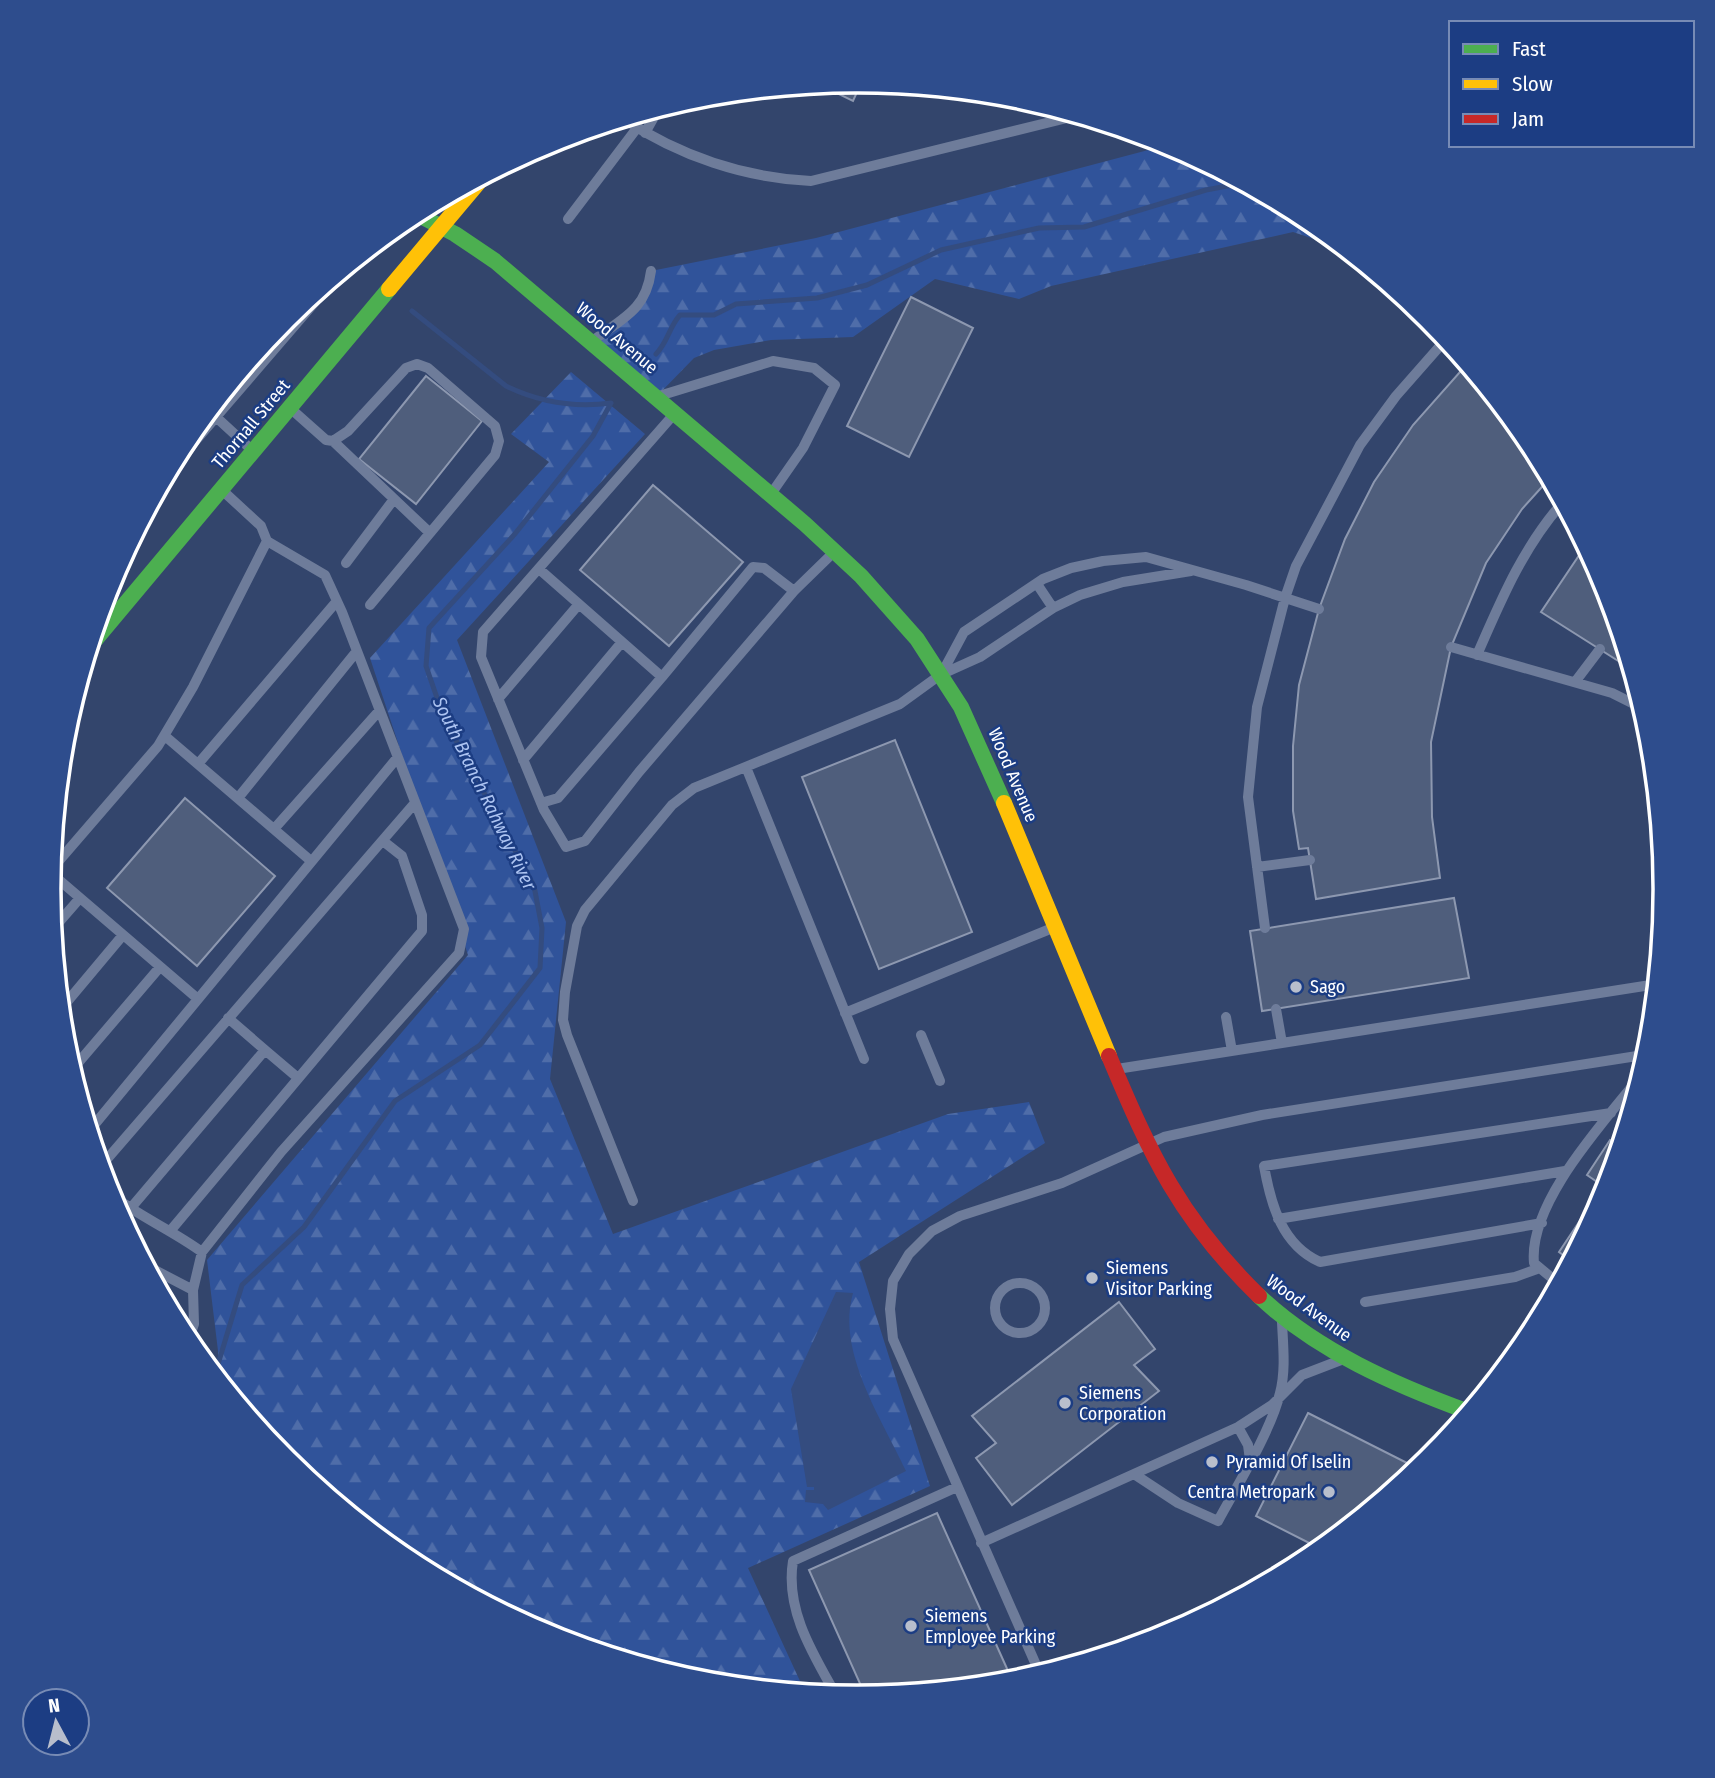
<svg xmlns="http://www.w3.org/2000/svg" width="1715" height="1778" viewBox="0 0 1715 1778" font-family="'Fira Sans Condensed',sans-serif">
<defs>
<pattern id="forest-firs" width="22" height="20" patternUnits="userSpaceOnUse" patternTransform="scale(1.75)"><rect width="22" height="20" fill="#30539a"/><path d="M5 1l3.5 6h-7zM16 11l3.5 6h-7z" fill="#4f6da9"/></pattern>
</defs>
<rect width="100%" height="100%" fill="#33456c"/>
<path fill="url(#forest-firs)" d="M1171 144 1307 217 1347 250 1293 232 1051 286 1019 299 935 279 853 337 771 340 714 350 694 358 656 397 591 342 642 303 651 271 816 238Z
M571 372 645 434 457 640 566 922 550 1079 613 1234 948 1114 1029 1102 1045 1143 859 1262 930 1486 748 1568 805 1692 699 1682 548 1636 408 1561 286 1460 212 1371 219 1359 207 1260 468 955 370 658 549 462 511 434Z"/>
<path fill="#344c7f" d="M836 1292 853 1293C836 1352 882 1419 906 1471L828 1510 823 1504 805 1502 806 1490H814V1487H807L791 1389Z"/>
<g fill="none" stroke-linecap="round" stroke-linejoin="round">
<path stroke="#344c7f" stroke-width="5" d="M345 269 354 271
M412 311 506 386C539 402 573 408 611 403
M656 354C668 342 669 327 680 315H714L736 304 817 298 867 285 941 250 1039 228 1084 227 1206 190 1243 183
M215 1374 242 1285 304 1227 395 1101 480 1045 540 968 542 928 534 886 444 718 426 666 429 628 514 535 593 436 611 403"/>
</g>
<path fill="#4f5e7c" stroke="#8d98b0" stroke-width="2" d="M862 81 853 101 818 84 858 81Z
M911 297 973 328 909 457 847 426Z
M1467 364 1530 440 1550 478 1522 509 1486 563 1451 647 1431 742 1432 817 1440 878 1316 899 1308 848 1299 849 1293 811V746L1299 685 1319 609 1345 539 1374 482 1413 425Z
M426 376 482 421 416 504 359 459Z
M653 485 743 562 669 646 580 570Z
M1586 545 1605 580 1631 669 1541 612Z
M895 740 972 932 879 969 802 777Z
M185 798 275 876 197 966 107 888Z
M1454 898 1469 978 1262 1011 1250 931Z
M1610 1140 1620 1146 1604 1199 1571 1261 1559 1252 1603 1186 1587 1175Z
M1119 1302 1155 1349 1134 1365 1159 1391 1012 1505 976 1458 996 1443 972 1416Z
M1308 1413 1419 1469 1321 1549 1256 1516Z
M937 1513 1013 1682 866 1697 809 1570Z"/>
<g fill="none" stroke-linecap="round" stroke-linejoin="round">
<path stroke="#6e7c9a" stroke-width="10" d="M624 119C679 156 745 178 811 181L1079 115
M645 133 659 108
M568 219 637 128
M591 342C621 319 646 311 651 271
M659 396 773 361 814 368 835 385 803 448 771 494
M290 408 326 440 333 441 348 431 406 368 417 364 428 368 495 426 499 441 495 455 370 605
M675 413 483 632 481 657 544 810 566 847 585 841 639 772 794 591 833 553
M216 417 253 451
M185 441 191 446 315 302 309 298
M333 441 430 533
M346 563 394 499
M539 569 662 677 753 567 764 568 794 591
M1037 584 1053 608
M1451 647 1612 693 1644 709
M1477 655C1501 600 1523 547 1563 502
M942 673 964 632 1043 579 1071 568 1103 561 1146 557 1246 585 1319 609
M1575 682 1600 649
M498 699 579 604
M165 736 311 861
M523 760 622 642
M198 764 337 601
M746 767 864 1059
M238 798 357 651
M541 803 558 798 662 677
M274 829 379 711
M1257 867 1310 860
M51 870 158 746 193 687 267 541
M51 873 198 999
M1265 928 1248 797 1257 707 1285 598 1296 566 1360 445 1396 396 1447 338
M53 929 80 898
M61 1009 123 935
M1276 1009 1282 1043
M845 1013 1055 927
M1226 1017 1232 1051
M921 1035 940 1081
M265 1050 298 1078
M1117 1069 1657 984
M72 1070 160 967
M90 1130 397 758
M101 1166 414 804
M109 1193C138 1216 172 1230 202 1252L281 1152 459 953 464 929 342 612 325 575 267 541 261 526 223 491
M633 1201 567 1035 563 1020 565 992 577 926 585 910 672 805 694 788 900 704 940 675 980 657 1053 608 1080 595 1123 582 1191 571
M130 1209 265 1050 228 1018
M1278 1219 1565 1171
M1542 1223 1320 1262C1282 1245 1271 1205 1264 1166L1611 1113
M171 1230 422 931V915L402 856 383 841
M147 1266 193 1290
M995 1308a25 25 0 1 1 50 0a25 25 0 1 1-50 0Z
M1559 1284 1534 1263C1528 1202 1606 1120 1642 1074
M1365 1302 1515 1277 1537 1269
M188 1341 194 1324 193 1290 202 1252
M1238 1427 1248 1445 1250 1460
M1134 1474 1178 1503 1218 1521C1237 1486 1271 1431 1280 1393 1286 1370 1283 1345 1282 1322
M981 1543 1238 1427 1272 1405 1302 1375 1341 1360
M1040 1674 893 1339 890 1309 893 1281 909 1254 932 1231 960 1216 1062 1183 1164 1137 1262 1115 1637 1056 1644 1067
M836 1695C813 1654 785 1610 793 1561L957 1487"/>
<path stroke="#4caf50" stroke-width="16" d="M415 213 455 234 495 261 805 524 861 576 917 639 961 707 1004 803
M90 646 389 289
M1259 1296C1317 1351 1395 1385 1469 1412"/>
<path stroke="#ffc107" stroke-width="16" d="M389 289 483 177
M1004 803 1109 1056"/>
<path stroke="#c62828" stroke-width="16" d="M1109 1056C1151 1156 1180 1219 1259 1296"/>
</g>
<g fill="#b8becc" stroke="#1c3d83" stroke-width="2.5">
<circle cx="1296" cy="987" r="7"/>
<circle cx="1092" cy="1278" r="7"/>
<circle cx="1065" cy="1403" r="7"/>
<circle cx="1212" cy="1462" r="7"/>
<circle cx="1329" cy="1492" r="7"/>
<circle cx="911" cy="1626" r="7"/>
</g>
<g text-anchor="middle" stroke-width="5" stroke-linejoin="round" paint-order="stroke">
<g font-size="18" fill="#fff" stroke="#1c3d83">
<text transform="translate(617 338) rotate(40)" y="6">Wood Avenue</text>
<text transform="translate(251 424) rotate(-50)" y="6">Thornall Street</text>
<text transform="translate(1013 775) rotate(67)" y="6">Wood Avenue</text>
<text transform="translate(1309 1308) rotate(36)" y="6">Wood Avenue</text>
</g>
<g font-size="18" fill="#fff" stroke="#1c3d83" text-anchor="start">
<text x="1310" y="993">Sago</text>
<text x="1106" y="1274">Siemens<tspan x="1106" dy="21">Visitor Parking</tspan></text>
<text x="1079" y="1399">Siemens<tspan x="1079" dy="21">Corporation</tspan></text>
<text x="1226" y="1468">Pyramid Of Iselin</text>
<text x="1315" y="1498" text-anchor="end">Centra Metropark</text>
<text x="925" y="1622">Siemens<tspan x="925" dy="21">Employee Parking</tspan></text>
</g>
<g font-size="19" font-style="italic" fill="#adc4f2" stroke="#1c3d83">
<text transform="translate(485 793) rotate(64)" y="7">South Branch Rahway River</text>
</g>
</g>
<path d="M0 0H1715V1778H0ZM61 889a796 796 0 1 1 1592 0a796 796 0 1 1-1592 0Z" fill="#2e4d8d" fill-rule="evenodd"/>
<path fill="none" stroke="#fff" stroke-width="3.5" d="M61 889a796 796 0 1 1 1592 0a796 796 0 1 1-1592 0Z"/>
<rect x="1449" y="21" width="245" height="126" fill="#1c3d83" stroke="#778bb5" stroke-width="2"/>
<rect x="1463" y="44" width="35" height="10" fill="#4caf50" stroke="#778bb5" stroke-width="2"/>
<text x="1512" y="56" font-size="21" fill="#ffffff">Fast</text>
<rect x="1463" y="79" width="35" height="10" fill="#ffc107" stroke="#778bb5" stroke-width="2"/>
<text x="1512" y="91" font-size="21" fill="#ffffff">Slow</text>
<rect x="1463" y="114" width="35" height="10" fill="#c62828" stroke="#778bb5" stroke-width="2"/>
<text x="1512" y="126" font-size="21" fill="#ffffff">Jam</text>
<g transform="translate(56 1722) rotate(353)"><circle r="33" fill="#1c3d83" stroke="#778bb5" stroke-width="2"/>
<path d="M0-5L12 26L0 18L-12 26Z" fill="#b8becc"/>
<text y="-10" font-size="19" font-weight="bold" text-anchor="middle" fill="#ffffff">N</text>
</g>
</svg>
